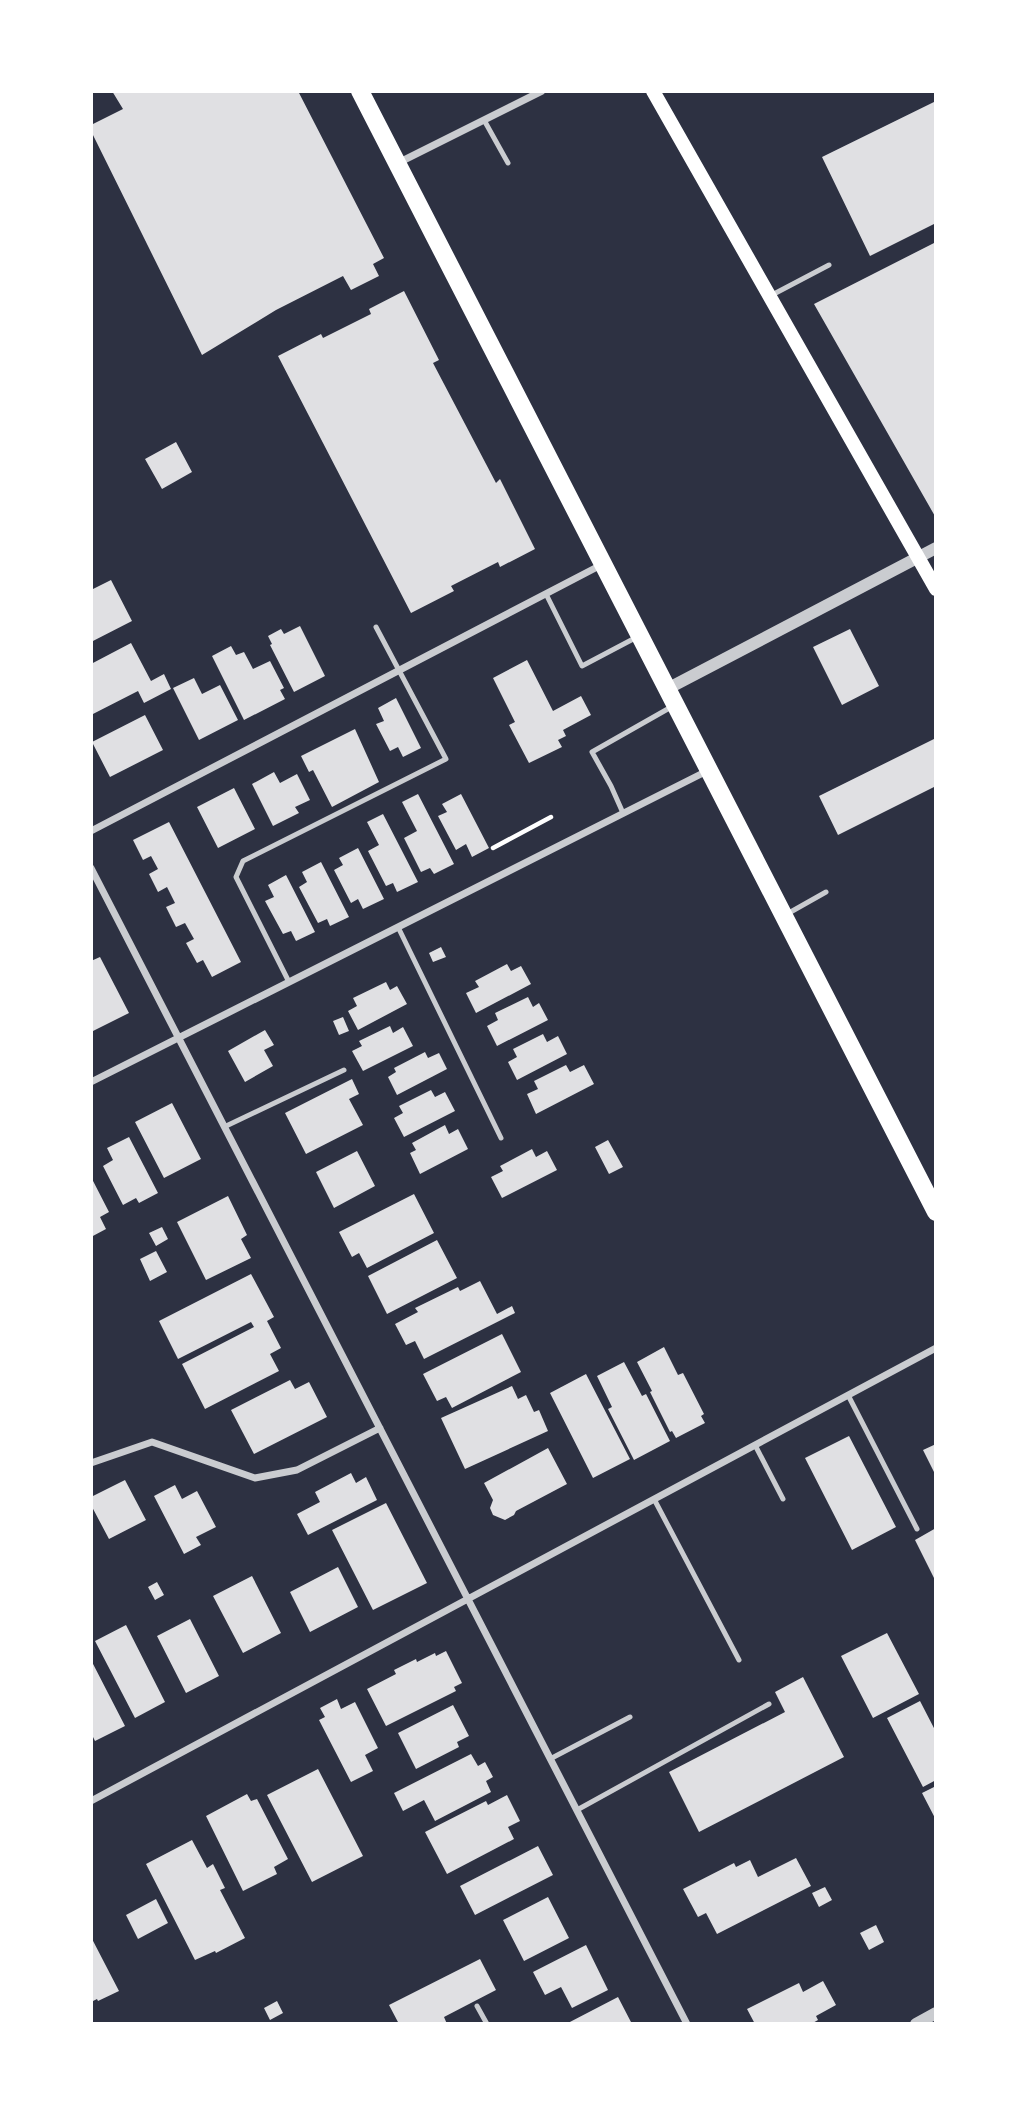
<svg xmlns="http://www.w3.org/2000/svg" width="1027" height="2115" viewBox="0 0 1027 2115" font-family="Figtree,sans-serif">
<rect width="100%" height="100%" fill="#2d3142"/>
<path fill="#e0e0e3" d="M112 91H298L384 258 373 264 379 276 351 290 343 276 276 310 202 355 91 131V125L123 109Z
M936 101V223L870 256 822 157Z
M936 242V518L814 304Z
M404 291 439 360 433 363 496 483 500 479 535 549 500 567 498 562 451 586 454 591 411 613 278 356 321 334 323 338 371 314 369 309Z
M176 442 192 472 162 489 145 459Z
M111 580 132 621 91 642V590Z
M300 626 325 676 294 692 270 645 272 644 268 636 281 629 284 634Z
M850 629 879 686 842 705 813 647Z
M131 643 151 681 164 674 171 689 144 703 138 691 91 715V664Z
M231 646 236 655 244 652 253 669 270 661 284 688 280 690 285 699 244 720 212 656Z
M527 660 553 711 581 696 591 715 563 730 566 736 558 740 562 747 529 763 509 725 515 722 493 678Z
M194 678 202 694 220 685 238 720 199 740 173 688Z
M396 698 421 748 403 757 398 747 390 751 376 724 384 721 378 708Z
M145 715 163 750 110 777 92 742Z
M355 729 379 782 332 807 313 770 309 772 301 756Z
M936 738V786L838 835 819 796Z
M274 772 280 783 297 774 310 800 295 807 299 813 273 826 252 784Z
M234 788 255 829 218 848 197 807Z
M418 794 454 864 434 874 430 868 421 872 404 838 417 831 402 802Z
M461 794 489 848 472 857 466 844 456 850 438 816 447 812 442 804Z
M383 814 418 882 397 892 393 883 386 886 368 851 379 845 367 822Z
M169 822 241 962 212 977 203 960 197 963 186 943 194 939 185 923 176 927 166 907 175 903 167 887 158 892 149 874 158 869 151 856 143 860 133 840Z
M358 848 384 899 363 909 358 899 351 903 334 870 343 865 339 858Z
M321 862 349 917 330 926 327 919 318 923 299 887 307 882 302 872Z
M286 875 315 932 296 941 291 931 283 934 265 901 274 897 268 885Z
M441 947 446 957 433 962 429 953Z
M100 957 129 1013 91 1032V961Z
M507 964 511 971 521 966 531 984 476 1013 466 993 479 987 475 981Z
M386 982 390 990 397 986 407 1004 358 1030 348 1011 357 1006 353 998Z
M528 997 533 1007 539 1003 548 1020 497 1046 487 1026 498 1020 495 1013Z
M343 1017 349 1031 339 1035 333 1021Z
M390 1026 393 1033 403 1027 413 1046 363 1071 352 1051 362 1046 359 1041Z
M265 1030 274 1045 264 1050 273 1066 245 1082 228 1051Z
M543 1034 547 1042 558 1036 567 1054 517 1080 508 1062 517 1057 513 1049Z
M425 1052 428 1058 439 1053 447 1069 397 1095 388 1077 396 1072 394 1068Z
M566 1065 570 1072 584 1065 594 1084 536 1114 527 1094 538 1089 534 1081Z
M352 1079 359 1094 349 1099 363 1125 306 1154 285 1113Z
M431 1090 435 1097 445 1092 455 1111 404 1137 394 1118 403 1113 399 1106Z
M172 1103 201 1159 164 1178 135 1122Z
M445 1125 449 1134 458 1129 468 1149 420 1174 410 1153 416 1150 412 1143Z
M129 1137 158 1193 139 1203 136 1198 123 1205 103 1166 113 1160 107 1148Z
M608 1140 623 1167 609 1174 595 1147Z
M532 1149 536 1157 547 1151 557 1170 502 1198 491 1177 503 1171 500 1166Z
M357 1151 375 1186 334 1208 316 1172Z
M91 1177 109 1212 100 1217 106 1229 91 1237Z
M414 1194 434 1233 367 1268 359 1253 352 1257 339 1232Z
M228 1196 247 1235 241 1239 251 1258 206 1280 177 1222Z
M162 1227 168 1239 156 1246 149 1233Z
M437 1240 457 1278 387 1314 368 1276Z
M156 1251 167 1272 150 1281 140 1259Z
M251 1274 274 1317 267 1321 281 1348 270 1354 279 1371 205 1409 182 1364 254 1327 251 1322 178 1359 159 1321Z
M480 1281 497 1314 512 1306 515 1313 424 1359 415 1341 406 1345 395 1324 418 1312 415 1308 458 1287 460 1291Z
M502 1334 521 1372 452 1408 446 1397 437 1401 423 1374Z
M664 1347 678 1375 683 1373 704 1414 701 1416 705 1423 676 1438 672 1431 670 1432 650 1392 652 1391 637 1362Z
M624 1362 642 1396 646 1394 670 1441 634 1460 608 1409 612 1407 597 1376Z
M586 1374 630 1459 593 1478 550 1393Z
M290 1380 295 1389 309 1382 327 1417 254 1454 231 1410Z
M512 1386 518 1399 526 1395 534 1412 539 1410 548 1431 465 1469 441 1418Z
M849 1436 896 1527 852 1550 805 1458Z
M936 1444V1476L923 1450Z
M548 1448 567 1484 516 1511 514 1515 505 1520 493 1515 490 1508 493 1500 484 1483Z
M351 1473 356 1483 366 1477 377 1500 308 1535 297 1514 320 1502 315 1492Z
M125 1480 146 1520 109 1539 91 1505V1497Z
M175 1485 182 1499 197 1491 216 1527 196 1537 201 1545 184 1554 154 1496Z
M386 1503 427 1583 373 1610 332 1530Z
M936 1528V1582L915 1540Z
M338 1567 358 1607 310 1632 290 1592Z
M252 1576 281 1633 243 1653 213 1596Z
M157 1582 164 1595 155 1600 148 1587Z
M190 1619 219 1676 186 1693 157 1636Z
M126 1625 165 1702 135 1718 95 1641Z
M887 1633 919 1694 873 1718 841 1656Z
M446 1651 462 1683 454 1687 456 1691 386 1726 367 1689 396 1674 394 1670 416 1659 417 1662 435 1653 436 1656Z
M91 1660 125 1726 95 1741 91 1733Z
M803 1677 844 1757 699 1832 669 1772 785 1712 775 1692Z
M337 1699 341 1709 355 1702 378 1748 365 1755 373 1771 351 1782 319 1720 325 1717 320 1708Z
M920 1701 936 1732V1780L923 1787 887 1718Z
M453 1705 469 1736 457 1742 459 1747 416 1769 398 1733Z
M471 1754 478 1766 485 1762 493 1777 486 1781 491 1792 435 1821 424 1800 403 1811 394 1793Z
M318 1769 363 1856 312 1882 267 1795Z
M936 1786V1820L922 1793Z
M247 1794 251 1801 257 1799 288 1859 274 1867 277 1874 243 1891 206 1816Z
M507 1795 520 1821 508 1827 514 1839 447 1874 425 1832 486 1801 488 1805Z
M192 1840 207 1868 213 1864 225 1888 220 1890 245 1938 216 1953 215 1951 195 1960 146 1864Z
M538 1846 553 1875 475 1915 460 1886Z
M796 1858 811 1886 717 1934 706 1913 698 1917 683 1889 734 1863 736 1867 750 1860 758 1877Z
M825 1887 832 1900 819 1907 812 1893Z
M548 1897 569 1938 524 1961 503 1920Z
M156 1899 168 1923 138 1939 126 1915Z
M876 1925 884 1942 869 1950 860 1933Z
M91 1937 119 1991 98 2001 97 1999 91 2002Z
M586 1945 608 1990 572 2008 561 1987 545 1995 533 1972Z
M480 1959 496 1990 444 2017 447 2024H399L389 2005Z
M823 1981 836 2005 816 2016 818 2020 811 2024H755L747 2009 799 1983 803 1992Z
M618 1997 632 2024H566Z
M277 2001 283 2013 270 2020 264 2008Z"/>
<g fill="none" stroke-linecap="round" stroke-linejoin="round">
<path stroke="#fff" stroke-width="4.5" d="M493 848 551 817"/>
<path stroke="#caccd0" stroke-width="5" d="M484 120 508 163
M770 296 829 265
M546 594 582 666 637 637
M623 813 611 786 592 752 673 706
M787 914 826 892
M398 927 501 1138
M289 982 236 877 243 861 446 759 376 627
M224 1127 344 1070
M848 1395 917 1529
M755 1445 783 1499
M654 1499 739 1660
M550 1759 630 1717
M577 1810 769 1704
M477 2006 487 2024"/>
<path stroke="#caccd0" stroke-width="7" d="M398 163 542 91
M91 831 603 564
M91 868 687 2024
M91 1082 709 770
M91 1463 152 1442 255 1478 297 1470 380 1428
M91 1801 936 1348"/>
<path stroke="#caccd0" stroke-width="12" d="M667 689 936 548
M916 2024 936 2013"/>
<path stroke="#fff" stroke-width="14" d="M653 91 936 589"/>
<path stroke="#fff" stroke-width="18" d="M360 91 936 1212"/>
</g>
<rect width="1027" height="2115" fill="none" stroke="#ffffff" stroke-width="186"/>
</svg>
